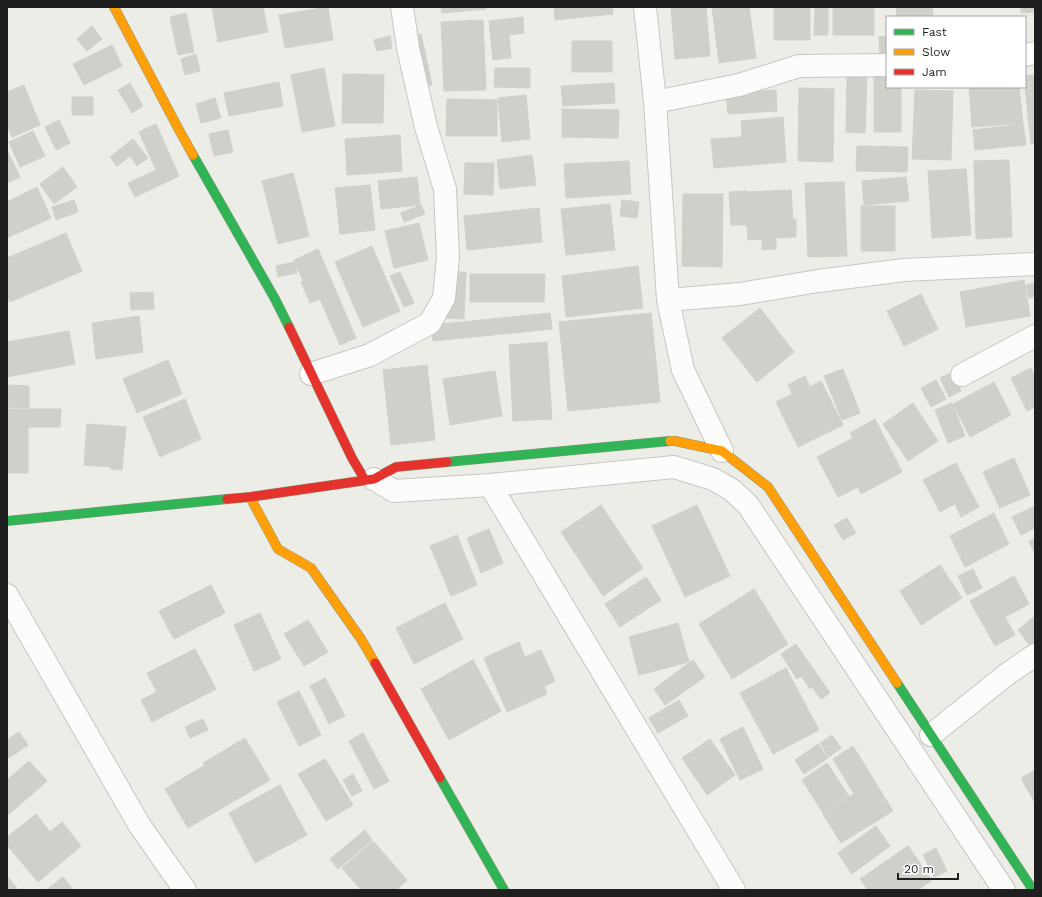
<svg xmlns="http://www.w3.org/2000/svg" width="1042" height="897" viewBox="0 0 1042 897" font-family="'Work Sans',sans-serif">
<rect width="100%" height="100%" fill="#edede7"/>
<path fill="#d0cfca" stroke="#d1cfc8" d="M212 7H263L268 32 218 42Z
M328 7 333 40 285 48 279 15Z
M441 7H486V9L442 13Z
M554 7H612L613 14 555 20Z
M686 7H706L710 56 675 59 671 8Z
M712 7H749L756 58 719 63Z
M774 7H810V40H774Z
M815 7H828V35H814Z
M833 7H874V35H833Z
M896 7H932L933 17H897Z
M1021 7H1035V12L1021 13Z
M186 13 194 52 178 55 170 17Z
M523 17 524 33 509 35 511 58 493 60 489 21Z
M483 20 486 90 444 91 441 22Z
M92 26 102 39 87 51 77 39Z
M421 34 432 85 425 86 414 36Z
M390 36 392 48 377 51 374 40Z
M887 36V54H880L879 37Z
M572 41H612V72H572Z
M112 45 122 66 84 85 73 64Z
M196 54 200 71 185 75 181 59Z
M324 68 335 126 302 132 291 75Z
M495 68H530V88L494 87Z
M343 74 384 75 383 123H342Z
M847 74H867L865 133 846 132Z
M874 74H887V87H901V132H874Z
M1035 75V143L1031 144 1025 87V76Z
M279 82 283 106 229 116 224 93Z
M130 83 143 106 132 113 118 90Z
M614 83 615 103 563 106 561 86Z
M24 85 40 125 12 137 7 125V92Z
M969 87H1019L1023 123 972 127Z
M799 88 834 89 833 162 798 161Z
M776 90 777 111 728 114 726 93Z
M915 90 953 91 951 160 912 159Z
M526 95 530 139 502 142 498 98Z
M72 97H93V115H72Z
M215 98 221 118 201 123 196 104Z
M447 99 497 100V136H446Z
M562 109 619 110 618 138 562 137Z
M783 117 786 162 714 168 711 139 742 137 741 121Z
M59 120 70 143 56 150 45 127Z
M156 124 179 176 135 197 128 183 156 170 139 132Z
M1023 124 1026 145 975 150 973 130Z
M228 130 233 152 214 156 209 134Z
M33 131 45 156 20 167 9 142Z
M400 135 402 171 347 175 345 139Z
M133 139 148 158 137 166 130 156 117 166 110 157Z
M857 146 908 147 907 172 856 171Z
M7 150 20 177 7 183Z
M532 155 536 185 500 189 497 160Z
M1009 160 1012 237 976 239 974 161Z
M629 161 631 194 566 198 564 164Z
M465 163H494L493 195 464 194Z
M63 167 77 187 54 204 40 184Z
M966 169 971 235 932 238 928 171Z
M293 173 309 236 278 244 262 181Z
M417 177 420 205 381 209 378 181Z
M906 177 909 201 864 205 862 181Z
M844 182 847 256 808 257 805 183Z
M370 185 375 230 340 234 335 188Z
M37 187 51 218 7 238V202Z
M791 190 793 220 796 219V237L776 238V249L762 250V239L748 240 747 225H731L729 192 747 191V192Z
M683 194H723L722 267 682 266Z
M74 200 78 212 56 220 52 207Z
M622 200 639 202 637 218 620 216Z
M610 204 615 250 566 255 561 209Z
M421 205 425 214 404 222 401 213Z
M861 206H895V251H861Z
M539 208 542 242 467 250 464 216Z
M419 223 428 260 394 268 385 231Z
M66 233 82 271 10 302 7 296V258Z
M372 246 400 311 363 327 335 262Z
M318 249 356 338 340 345 320 299 310 303 301 282 303 281 294 260Z
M295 262 297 273 278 277 276 266Z
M638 266 643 308 566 317 562 276Z
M400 272 414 303 404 307 390 276Z
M447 272H466L464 319 445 318Z
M470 274H545L544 302H470Z
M1024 280 1030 316 966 327 960 292Z
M1035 283V296L1029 298 1026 285Z
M153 292 154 309 131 310 130 293Z
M921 294 938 329 904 346 887 311Z
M760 308 794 352 757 382 722 338Z
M550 313 552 329 433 341 432 325Z
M651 313 660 402 568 411 559 322Z
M139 316 143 352 96 359 92 323Z
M69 331 75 364 7 377V342Z
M547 342 552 419 513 421 509 345Z
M168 360 182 394 137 413 123 379Z
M427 365 435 440 391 445 383 370Z
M1031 368 1035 377V407L1027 411 1011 378Z
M843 369 860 413 842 420 824 376Z
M495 371 502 416 450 425 443 379Z
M953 372 961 391 949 397 940 378Z
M805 376 810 387 821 381 843 425 798 447 776 402 792 394 788 385Z
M936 380 946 399 931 407 921 388Z
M994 382 1011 415 970 437 953 404Z
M7 385 29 386V408L7 407Z
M185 399 201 439 160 457 143 417Z
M913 403 938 441 908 461 883 424Z
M952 403 965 436 948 443 935 410Z
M7 409H61L60 427H28V473H7Z
M875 419 902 472 861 494 858 487 838 497 817 457 853 438 850 433Z
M87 424 126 427 122 470 111 469V467L84 465Z
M1014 458 1030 495 1000 508 983 472Z
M956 463 979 507 961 517 955 504 940 512 923 480Z
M601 505 643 568 603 596 561 532Z
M697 505 730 576 685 597 652 526Z
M1035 506V528L1021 535 1012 517Z
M994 513 1009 544 965 567 950 536Z
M847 518 856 533 843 540 834 525Z
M489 529 503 563 481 573 467 538Z
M457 535 477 585 451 596 430 546Z
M1035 538V553L1029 542Z
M940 565 962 598 921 625 900 591Z
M973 569 982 588 967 595 958 576Z
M1014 576 1029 604 1005 617 1015 635 995 646 970 601Z
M646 577 661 600 620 627 605 604Z
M211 585 225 613 174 639 159 611Z
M754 589 788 644 732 679 699 624Z
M445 603 463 639 414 664 396 628Z
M260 613 281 659 254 671 234 625Z
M1035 616V645L1032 648 1018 630Z
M308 620 328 652 304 666 284 634Z
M678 623 689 662 639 675 629 637Z
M519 642 525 657 541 650 555 681 544 686 547 694 507 712 484 658Z
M796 644 830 693 821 699 812 687 810 689 801 676 797 679 781 654Z
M195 649 216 689 152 722 141 700 157 692 147 673Z
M473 660 501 711 449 740 421 689Z
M693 660 705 677 665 705 654 689Z
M786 668 819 730 773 754 740 693Z
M325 678 345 716 329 724 310 686Z
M299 691 321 735 299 746 277 702Z
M679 700 688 716 658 733 649 718Z
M203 719 208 730 190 738 185 727Z
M743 727 763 769 740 780 720 739Z
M19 732 28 745 9 758 7 755V740Z
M363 733 389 781 374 789 349 741Z
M832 735 841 748 829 757 820 743Z
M245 738 270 780 188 828 165 789 205 765 203 763Z
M710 739 735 775 707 795 682 758Z
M818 744 828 758 804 774 795 760Z
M853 746 893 811 841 843 823 814 854 794 833 759Z
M325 759 353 805 326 821 298 774Z
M29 761 47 781 7 816V780Z
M827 763 849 796 823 813 802 780Z
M1035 770V803L1021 778Z
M353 774 362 791 352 796 343 780Z
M280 785 307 835 255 863 229 813Z
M36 814 50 832 62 822 81 846 38 882 7 845V837Z
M876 826 890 846 852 874 838 853Z
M365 830 372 840 338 869 330 859Z
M373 841 407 880 396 890H361L342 868Z
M908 846 932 880 918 890H868L860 879Z
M936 848 947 871 934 877 923 855Z
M7 876 18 890H7Z
M63 877 73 890H46Z"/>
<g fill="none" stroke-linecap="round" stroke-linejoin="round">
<defs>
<path id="street" d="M645 7 655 102 668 300 683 370 722 451
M1025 55 1035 53
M655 102 739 85 799 66 887 65
M668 300 740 294 818 281 904 270 1035 264
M311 374 370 355 430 323 444 298 448 257 445 189 426 127 408 48 402 7
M962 375 1035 336
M374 479 394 491 490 485 674 467 713 479 732 490 748 505 1004 890
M490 485 734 890
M7 595 140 826 185 890
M931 735 1006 675 1035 655"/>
<path id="fast" d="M193 155 275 299 289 327
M447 462 670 441
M7 521 227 499
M897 683 1033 890
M440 778 504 890"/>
<path id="slow" d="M114 7 178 128 193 155
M670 441H675L722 451 768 487 897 683
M250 497 278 549 311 568 361 639 375 663"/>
<path id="jam" d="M289 327 352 458 365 480
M227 499 250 497 374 479 396 467 447 462
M375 663 440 778"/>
</defs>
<use href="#street" stroke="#c6c6c3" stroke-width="24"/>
<use href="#fast" stroke="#8f987e" stroke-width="10"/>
<use href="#slow" stroke="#8f987e" stroke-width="10"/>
<use href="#jam" stroke="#8f987e" stroke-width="10"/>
<use href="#street" stroke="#fcfcfb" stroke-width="22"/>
<use href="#fast" stroke="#30b455" stroke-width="9"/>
<use href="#slow" stroke="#ff9f0a" stroke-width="9"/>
<use href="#jam" stroke="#e5322d" stroke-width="9"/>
</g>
<rect width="1042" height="897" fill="none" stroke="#1f1f1f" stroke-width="16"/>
<rect x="886" y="16" width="140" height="72" fill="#ffffff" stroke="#a5a5a5"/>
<rect x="894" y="29" width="20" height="6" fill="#30b455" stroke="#a5a5a5"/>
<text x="922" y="36" font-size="12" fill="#1f1f1f">Fast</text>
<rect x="894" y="49" width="20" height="6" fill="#ff9f0a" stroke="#a5a5a5"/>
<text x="922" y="56" font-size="12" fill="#1f1f1f">Slow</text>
<rect x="894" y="69" width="20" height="6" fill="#e5322d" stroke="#a5a5a5"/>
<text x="922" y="76" font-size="12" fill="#1f1f1f">Jam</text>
<path d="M898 873v6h60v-6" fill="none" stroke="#1f1f1f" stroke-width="2"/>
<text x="904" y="873" font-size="12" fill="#1f1f1f" stroke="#ffffff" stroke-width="3" paint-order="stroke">20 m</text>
</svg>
